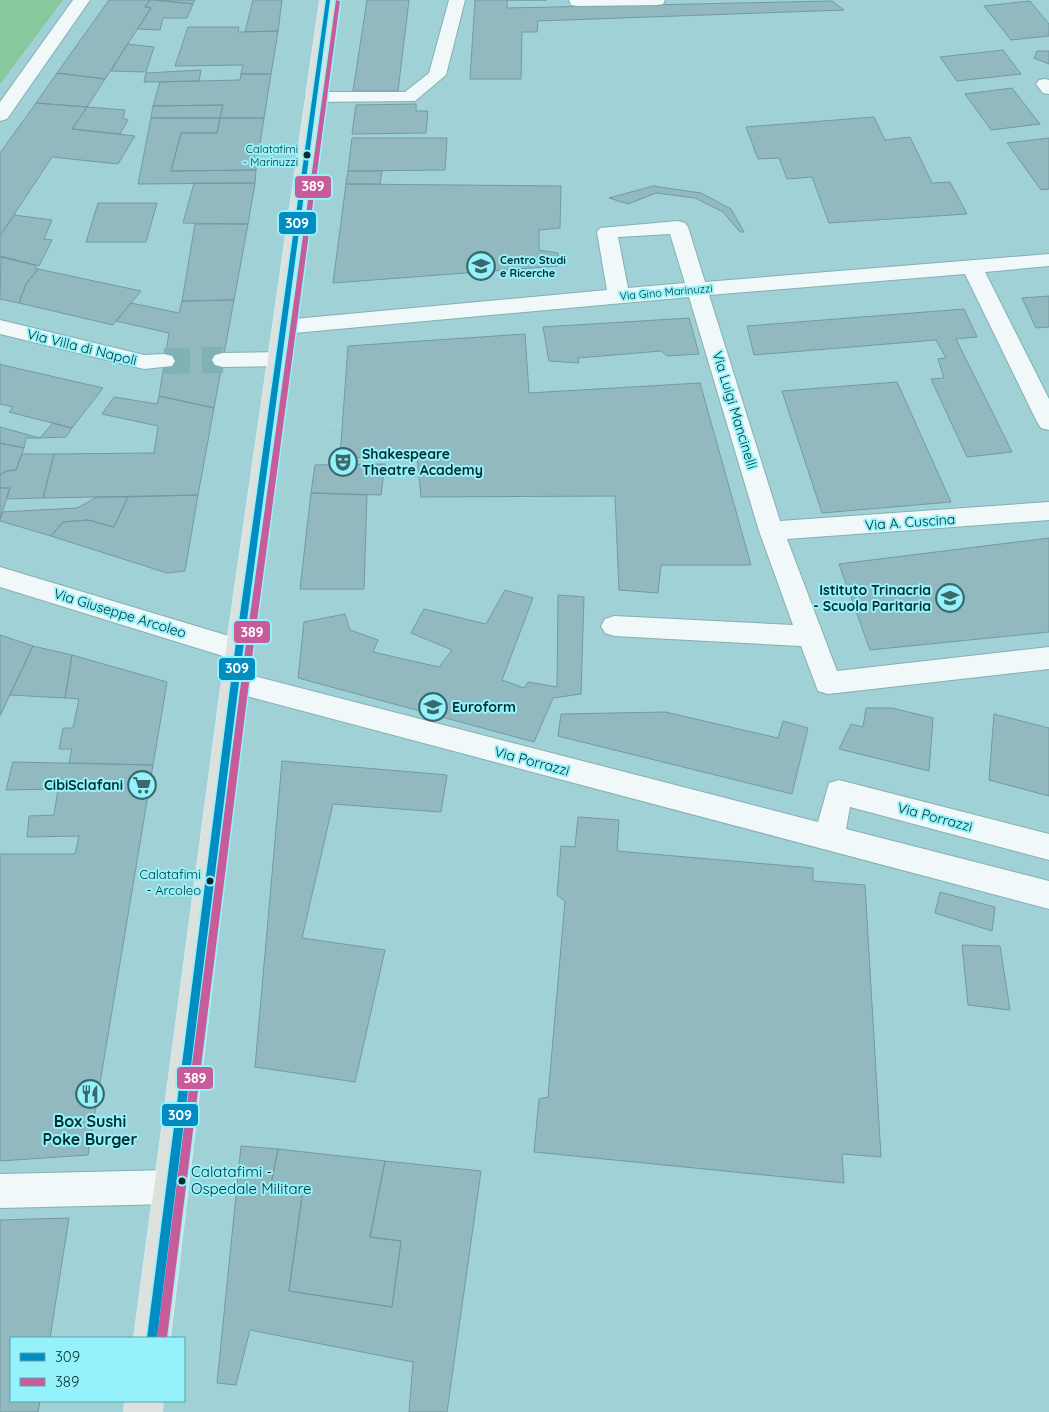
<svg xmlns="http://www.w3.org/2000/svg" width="1049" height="1412" viewBox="0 0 1049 1412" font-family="Quicksand,sans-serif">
<rect width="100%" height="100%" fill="#9fd1d6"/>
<path fill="#87c99c" d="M0 0H63L0 84Z"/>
<path fill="#93b9c0" stroke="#739aa2" d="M109 0H150L145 7 151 8 105 79 57 73Z
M150 0H154L193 4 187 18H163L160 30 138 29 151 8 145 7Z
M154 0H195L193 4Z
M253 0H282L278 31 245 32Z
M367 0H409L398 91H353Z
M475 0H547H507V8L832 1 844 10 538 21 537 32H522L521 79H470Z
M1030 1 1049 24V36L1011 40 984 6Z
M188 27H239L238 32 278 31 271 74H241L243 65 175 66Z
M127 44 154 47 146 72 111 71Z
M1003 50 1021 74 957 81 940 57Z
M1037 51H1049V64L1034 58Z
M201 70 199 81 144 82 146 73Z
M57 73 105 79 87 107 36 103Z
M241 74H271L264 118H220L223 105 153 106 160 82 240 80Z
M1012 88 1040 124 991 130 965 94Z
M36 103 87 107 72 129 135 136 118 164 52 157 0 236V153Z
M416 104V111H428L426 133 352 134 356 105Z
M223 105 220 118H151L153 106Z
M87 107 125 110 123 118 128 120 120 134 72 129Z
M874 117 885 140 910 137 932 183 950 182 967 214 829 223 812 177 787 179 779 158 758 159 746 127Z
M151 118H220L217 133H181L171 171 256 170 255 183 138 184Z
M220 118H264L256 170 171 171 181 133H217Z
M352 138H447L445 170 348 171Z
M1049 138V189L1041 190 1007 143Z
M348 171H382L380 184H346Z
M194 183H255L248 224 183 223Z
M346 184 561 186 560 228 539 230V250L558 253V266L333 283Z
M653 186 701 193 731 209 744 232H740L723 212 695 198 656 193 628 204 609 198Z
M98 203H157L146 242H86Z
M14 215 52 220 44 239 52 240 39 266 0 257V236Z
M195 224H248L234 300 182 301Z
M1 256 36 265 35 268 38 269 26 284 19 303 0 299Z
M38 269 141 291 113 325 19 303 26 284Z
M1049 296V327L1036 328 1022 298Z
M234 300 214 408 159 396 169 333 116 321 131 303 179 313 182 301Z
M964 309 977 337 956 339 1012 452 967 457 931 379 944 378 938 359 946 358 936 340 754 355 747 326Z
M689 318 699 354 667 356 661 351 578 358 579 363 549 361 543 327Z
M525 334 529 393 700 383 751 565H661L658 593 619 590 615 496 421 497 417 456 340 458 348 346Z
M0 364 7 366 103 388 72 428 9 412 13 407 0 404Z
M897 382 951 502 822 513 782 391Z
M159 396 214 408 198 495 43 498 54 454 154 453 158 426 102 414 114 397 157 404Z
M53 423 72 428 66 437 40 438Z
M0 427 40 438H26L24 448 0 443Z
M0 443 24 448 16 470 6 471 0 475Z
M22 454H54L43 498 6 499 10 488H0V475L6 471 16 470Z
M385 464 381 495 311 493 315 465Z
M0 488H10L0 519Z
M311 493 367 495 364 589H300Z
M198 495 185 571 167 573 51 536 63 522 88 520 114 527 128 497Z
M97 497H128L114 527 88 520 63 522 51 536 0 521 2 512 77 508Z
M1049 538V632L870 650 839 564Z
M505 590 533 598 502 680 524 688 528 682 557 687 558 595 584 597 581 694 553 698 534 742 298 678 304 622 345 614 350 630 378 640 373 652 439 667 452 650 411 633 424 609 486 624Z
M0 635 33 646 0 716Z
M33 646 72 655 65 698 10 695Z
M72 655 167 682 153 765 69 763 72 749H59L63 728H73L79 699 65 698Z
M866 708H892L933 718 929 771 839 749 851 724 863 727Z
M665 712 778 738 783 721 808 728 792 794 558 736 561 714Z
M994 714 1049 728V796L989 780Z
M282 761 447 775 441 812 333 804 302 938 385 950 355 1082 255 1067Z
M13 762 153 765 88 1155 0 1161V854H75L79 836 27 837 29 816 54 815 58 789 6 790Z
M578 817 619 820 617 851 813 868V881L865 885 881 1157 842 1154 844 1183 534 1152 539 1099 548 1097 565 901 557 895 561 846 575 847Z
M940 892 995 907 992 931 935 913Z
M962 945 1000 946 1010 1010 968 1005Z
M241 1146 278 1149 270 1189 302 1196 289 1291 392 1307 401 1241 370 1237 385 1161 481 1171 447 1412H409L413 1362 250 1330 236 1385 217 1383Z
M278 1149 385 1161 370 1237 401 1241 392 1307 289 1291 302 1196 270 1189Z
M69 1218 50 1338H11V1401H40L38 1412H0V1220Z"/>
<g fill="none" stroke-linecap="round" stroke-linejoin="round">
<path stroke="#80b1b5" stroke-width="26" stroke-dasharray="26 12" stroke-linecap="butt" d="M164 361 223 360"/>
<defs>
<path id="minor" d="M73 0H90L7 119 0 121V102Z
M449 0H465L446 75 415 101 308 102 305 98 308 94 314 92H405L429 73Z
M569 0H665L663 4 657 5 577 6 571 5Z
M1045 79 1049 80V94L1043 93 1036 84 1039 80Z
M678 221 685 223 688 227 705 282 1049 254V266L985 272 1049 399V430L1041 428 1037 422 965 274 709 295 780 521 1049 502V520L787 539 837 671 1049 647V669L828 694 818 691 801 646 614 636 605 633 601 626 605 619 614 616 793 625 759 531 689 297 283 334 275 332 272 327 275 322 283 320 607 290 597 232 600 228ZM670 234 685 283 628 288 618 237Z
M0 320 144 355 164 354 172 356 175 361 172 366 144 369 0 334Z
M279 352 287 354 290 359 287 364 279 366 223 367 215 365 212 360 215 355 223 353Z
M0 567 239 639 248 643 252 650 248 657 239 661 0 587Z
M235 671 818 822 829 783 839 780 1049 834V860L850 807 846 829 1049 881V909L235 693 225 690 221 682 225 674Z
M171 1170 183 1175 188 1187 183 1199 171 1204 0 1208V1174Z"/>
<path id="major" d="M320 0H336L252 650 170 1338H134L226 650Z
M125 1401H163L162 1412H124Z"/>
</defs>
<use href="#minor" stroke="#86afb2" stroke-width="2"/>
<use href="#major" stroke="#d4eaed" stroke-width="2"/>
<path stroke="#bfd0d2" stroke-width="3" stroke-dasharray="2.5 2.5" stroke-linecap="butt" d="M327 425H342"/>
<use href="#minor" fill="#f1f8f9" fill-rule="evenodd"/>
<use href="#major" fill="#dce1de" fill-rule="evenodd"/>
<defs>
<path id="bus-1" d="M326 0H330L243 650 157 1338H147L235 650Z"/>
<path id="bus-2" d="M336 0 340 1 253 651 167 1338H157L245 651Z"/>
</defs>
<use href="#bus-1" stroke="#95f2fa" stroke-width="3"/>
<use href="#bus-2" stroke="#95f2fa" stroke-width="3"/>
<use href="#bus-1" fill="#018cc2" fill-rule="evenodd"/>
<use href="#bus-2" fill="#c65c99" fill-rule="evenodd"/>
</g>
<defs>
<symbol id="school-ring" viewBox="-11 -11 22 22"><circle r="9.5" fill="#95f2fa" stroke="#3a686b" stroke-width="1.5"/><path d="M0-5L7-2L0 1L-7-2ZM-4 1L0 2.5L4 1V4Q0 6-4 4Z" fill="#3a686b"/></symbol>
<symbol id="theatre-ring" viewBox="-11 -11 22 22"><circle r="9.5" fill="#95f2fa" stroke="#3a686b" stroke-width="1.5"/><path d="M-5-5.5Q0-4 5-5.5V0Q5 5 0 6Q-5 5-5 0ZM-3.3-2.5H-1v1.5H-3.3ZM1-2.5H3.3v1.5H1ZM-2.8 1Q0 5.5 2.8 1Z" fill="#3a686b"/></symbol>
<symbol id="supermarket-ring" viewBox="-11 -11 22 22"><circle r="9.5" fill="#95f2fa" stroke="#3a686b" stroke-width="1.5"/><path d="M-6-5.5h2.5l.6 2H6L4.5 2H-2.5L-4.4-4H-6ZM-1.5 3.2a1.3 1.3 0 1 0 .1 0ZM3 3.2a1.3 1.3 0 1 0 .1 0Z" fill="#3a686b"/></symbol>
<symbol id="restaurant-ring" viewBox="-11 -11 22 22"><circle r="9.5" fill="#95f2fa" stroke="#3a686b" stroke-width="1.5"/><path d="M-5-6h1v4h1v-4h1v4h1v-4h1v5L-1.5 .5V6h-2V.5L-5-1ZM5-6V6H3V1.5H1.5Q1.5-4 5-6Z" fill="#3a686b"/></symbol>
</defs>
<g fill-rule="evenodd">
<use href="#school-ring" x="465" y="250" width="32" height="32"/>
<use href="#theatre-ring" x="327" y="446" width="32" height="32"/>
<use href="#school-ring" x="934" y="582" width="32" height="32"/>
<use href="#school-ring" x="417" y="691" width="32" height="32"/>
<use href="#supermarket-ring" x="126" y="769" width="32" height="32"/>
<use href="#restaurant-ring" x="74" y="1078" width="32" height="32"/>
</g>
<g fill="#042f32" stroke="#95f2fa" stroke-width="2">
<circle cx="307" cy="155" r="4.5"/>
<circle cx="210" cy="881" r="4.5"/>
<circle cx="182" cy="1181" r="4.5"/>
</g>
<g text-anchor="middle" stroke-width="4" stroke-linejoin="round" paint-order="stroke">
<g font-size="11" fill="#042f32" stroke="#95f2fa" text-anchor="end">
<text x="298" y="153">Calatafimi<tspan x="298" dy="13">- Marinuzzi</tspan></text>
</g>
<g font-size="11" font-weight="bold" fill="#042f32" stroke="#95f2fa" text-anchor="start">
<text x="500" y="264">Centro Studi<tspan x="500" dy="13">e Ricerche</tspan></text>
</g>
<g font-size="11" fill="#042f32" stroke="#95f2fa">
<text transform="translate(666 292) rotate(-5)" y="4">Via Gino Marinuzzi</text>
</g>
<g font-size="13" fill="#042f32" stroke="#95f2fa" text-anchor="end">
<text x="201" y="879">Calatafimi<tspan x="201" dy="16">- Arcoleo</tspan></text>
</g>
<g font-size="14" fill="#042f32" stroke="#95f2fa">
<text transform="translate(82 347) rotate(14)" y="5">Via Villa di Napoli</text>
<text transform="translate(735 410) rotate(73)" y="5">Via Luigi Mancinelli</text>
<text transform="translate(910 522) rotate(-4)" y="5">Via A. Cuscina</text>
<text transform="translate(120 613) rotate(17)" y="5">Via Giuseppe Arcoleo</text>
<text transform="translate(532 761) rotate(15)" y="5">Via Porrazzi</text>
<text transform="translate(935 817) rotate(15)" y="5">Via Porrazzi</text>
</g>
<g font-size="14" font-weight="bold" fill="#042f32" stroke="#95f2fa" text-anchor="start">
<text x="362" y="459">Shakespeare<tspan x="362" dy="16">Theatre Academy</tspan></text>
<text x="931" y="595" text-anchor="end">Istituto Trinacria<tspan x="931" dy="16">- Scuola Paritaria</tspan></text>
<text x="452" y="712">Euroform</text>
<text x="123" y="790" text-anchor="end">CibiSclafani</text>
</g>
<g font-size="15" fill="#042f32" stroke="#95f2fa" text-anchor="start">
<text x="191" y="1177">Calatafimi -<tspan x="191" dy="17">Ospedale Militare</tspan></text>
</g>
<g font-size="16" font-weight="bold" fill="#042f32" stroke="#95f2fa">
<text x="90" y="1127">Box Sushi<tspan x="90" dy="18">Poke Burger</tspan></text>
</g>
</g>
<g stroke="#95f2fa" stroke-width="2">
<rect x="294" y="175" width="38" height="24" rx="5" fill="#c65c99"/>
<rect x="278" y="211" width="39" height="24" rx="5" fill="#018cc2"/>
<rect x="233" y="620" width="38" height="24" rx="5" fill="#c65c99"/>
<rect x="218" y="657" width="38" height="24" rx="5" fill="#018cc2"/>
<rect x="176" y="1066" width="38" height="24" rx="5" fill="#c65c99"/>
<rect x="161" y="1103" width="38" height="24" rx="5" fill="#018cc2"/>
</g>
<g font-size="14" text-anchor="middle" font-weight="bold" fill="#fff">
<text x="313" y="191">389</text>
<text x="297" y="228">309</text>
<text x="252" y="637">389</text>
<text x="237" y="673">309</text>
<text x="195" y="1083">389</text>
<text x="180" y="1120">309</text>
</g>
<rect x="10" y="1337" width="175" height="65" fill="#95f2fa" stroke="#5ba4aa"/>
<rect x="20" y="1353" width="25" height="8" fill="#018cc2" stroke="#5ba4aa"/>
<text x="55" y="1362" font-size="15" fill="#042f32">309</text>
<rect x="20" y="1378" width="25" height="8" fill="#c65c99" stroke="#5ba4aa"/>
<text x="55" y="1387" font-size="15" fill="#042f32">389</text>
</svg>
